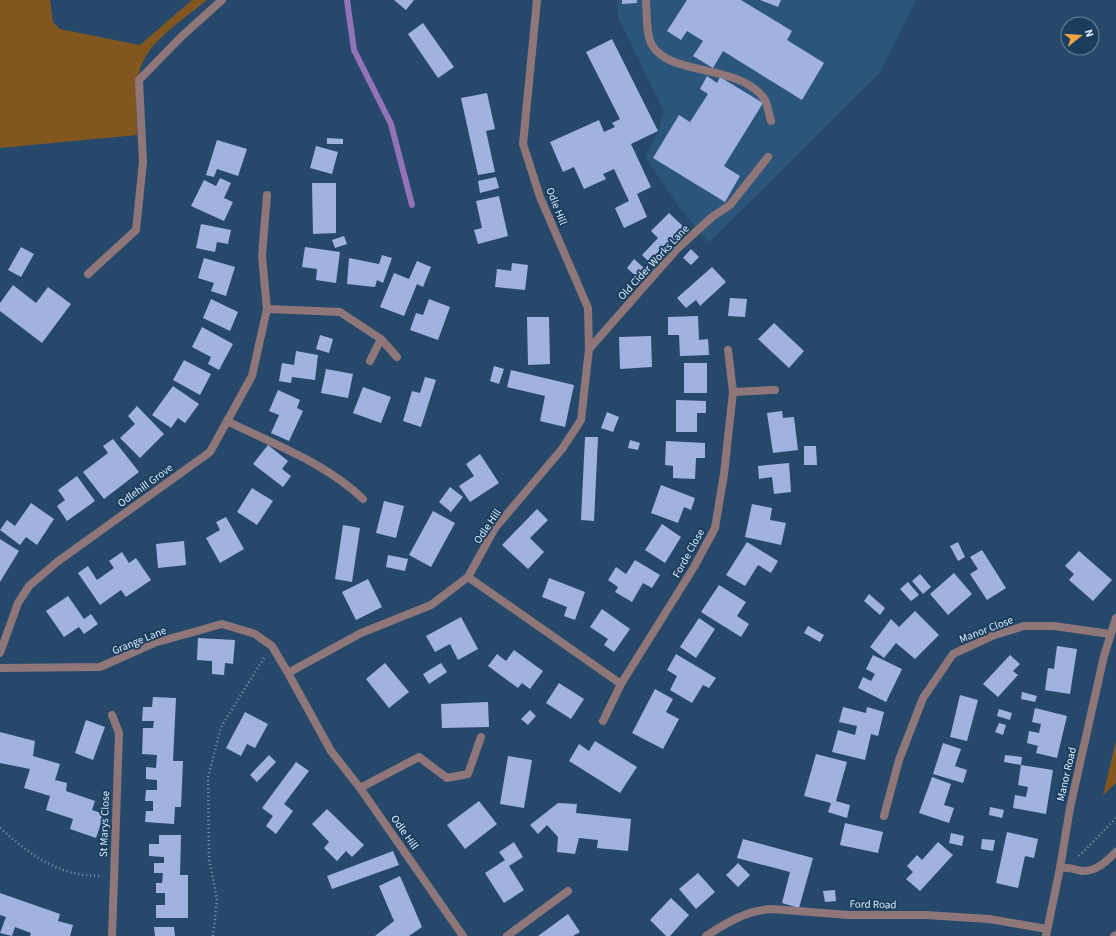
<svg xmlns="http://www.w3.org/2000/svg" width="1116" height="936" viewBox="0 0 1116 936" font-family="'Source Sans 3',sans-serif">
<rect width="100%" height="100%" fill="#26496b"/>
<path fill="#2c557c" d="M617 0H916L880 73 709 242 682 211 645 157 658 131 664 111 618 18Z"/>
<path fill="#82571f" d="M0 0H50L53 22 60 29 140 45 192 0H207C183 20 146 42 139 73 135 93 137 115 137 135L0 148Z
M1116 741V783L1103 795Z"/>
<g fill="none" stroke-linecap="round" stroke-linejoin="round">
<path stroke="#9472b9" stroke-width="6" d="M347 0 354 50 391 124 412 205"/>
</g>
<path fill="#a1b2e1" d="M394 0H414L406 10Z
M622 0H637V3L622 4Z
M687 0H741L792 31 787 40 824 63 802 100 723 51 713 68 693 56 703 41 687 31 681 40 667 31Z
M760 0H781L778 7Z
M423 23 454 67 438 78 408 34Z
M612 39 658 131 631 144 651 187 637 194 647 217 624 228 615 208 629 201 614 169 603 174 606 179 584 189 574 167 563 172 550 142 599 120 604 132 615 127 612 123 620 119 586 52Z
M707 76 717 83 720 77 763 103 724 166 740 176 725 202 653 158 679 115 690 122 708 94 700 89Z
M487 93 495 129 486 131 495 172 478 175 461 98Z
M327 138 343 139V144H327Z
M217 140 247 149 238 176 217 169 214 177 206 175Z
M316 146 338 152 332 174 310 168Z
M496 177 499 188 480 193 478 181Z
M220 178 231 183 224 198 233 202 224 221 191 206 204 180 216 186Z
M312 183H336V233L313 234Z
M499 196 508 236 478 244 474 230 482 228 476 201Z
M669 213 686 229 652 265 642 255 658 238 651 231Z
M201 224 231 230 228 244 217 242 215 252 196 248Z
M344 236 347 244 335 248 332 240Z
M21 247 34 254 21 277 8 270Z
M305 247 340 252 336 283 316 280 317 269 302 267Z
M691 249 699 257 691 265 683 258Z
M382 255 392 258 383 283 377 280 375 287 347 284 349 258 379 264Z
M204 258 235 267 226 296 211 291 214 283 198 278Z
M634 259 645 269 637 277 627 268Z
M417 261 431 267 423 287 417 284 404 316 380 307 394 273 409 279Z
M512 263 528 265 525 290 495 287 497 269 511 271Z
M712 267 726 282 700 306 696 300 686 308 677 298Z
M13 285 36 303 48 287 71 304 42 343 0 311V303Z
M730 298 747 299 745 317 728 316Z
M211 299 238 312 230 331 203 318Z
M429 299 450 307 438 340 410 330 416 313 423 315Z
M698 316 699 340 708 339 709 355 680 356 679 335H668V317Z
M527 317H549L550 364 528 365Z
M774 323 804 351 789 368 758 339Z
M202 327 233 344 219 370 208 364 211 357 192 347Z
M320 335 333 339 329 353 316 349Z
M651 336 652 367 620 369 619 337Z
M296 351 318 355 315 380 292 377 291 383 279 381 282 363 294 365Z
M184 360 211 374 200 395 173 380Z
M684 363H707V393H684Z
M494 366 504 369 499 384 490 381Z
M326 369 353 374 348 398 321 393Z
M511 370 574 385 565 427 540 421 545 396 507 387Z
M425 377 436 380 421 427 403 421 412 391 420 393Z
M173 386 199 404 185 423 178 418 171 428 152 415Z
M363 387 391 397 381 423 353 413Z
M278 390 300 400 297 408 303 411 289 441 271 433 279 415 269 411Z
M676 400 706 401V413H697V432H676Z
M137 406 164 434 140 458 120 438 135 424 128 416Z
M782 411 783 418 794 417 798 450 773 453 767 413Z
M607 412 619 417 613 432 601 428Z
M585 437H598L594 521 581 520Z
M113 439 139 472 104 499 83 472 108 453 103 446Z
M630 440 640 443 638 450 628 448Z
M666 441 705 443V458H696L695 479 673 478V466L665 465Z
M268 445 288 461 282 469 291 476 283 487 253 464Z
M804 446H816L817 465H804Z
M480 454 499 483 470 502 459 486 474 476 466 464Z
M789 463 791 492 774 494 772 477 759 479 758 466Z
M77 476 95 501 67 521 57 506 65 500 58 490Z
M661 485 695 498 691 510 684 507 678 523 651 513Z
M450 487 463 497 451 512 439 502Z
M252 488 273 501 257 525 237 512Z
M384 501 404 506 396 538 376 533Z
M31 503 54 519 37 545 26 537 20 545 0 530 7 520 15 526Z
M752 504 772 508 770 520 786 523 781 545 745 537Z
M537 509 548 520 530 538 544 552 528 569 502 545Z
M433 511 455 523 431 567 409 555Z
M226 517 244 549 220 563 206 538 220 530 216 522Z
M662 524 681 537 665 563 645 550Z
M343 525 360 528 352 582 335 579Z
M0 539 19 551 0 582Z
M184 541 186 565 158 568 156 544Z
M747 542 778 561 771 573 758 565 745 586 726 575Z
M958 542 965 557 958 561 950 546Z
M982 550 1006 588 987 600 970 574 978 569 970 557Z
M1079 551 1112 580 1093 601 1069 580 1074 574 1065 566Z
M122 552 129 563 136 558 151 580 126 597 121 590 100 605 78 573 88 566 97 580 114 568 109 561Z
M388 555 408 559 405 571 386 567Z
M635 560 660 575 652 588 643 583 632 602 615 592 618 587 608 580 616 567 626 574Z
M954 573 972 594 948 615 930 594Z
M920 574 931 587 923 594 912 581Z
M549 578 585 592 575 620 564 616 567 607 542 597Z
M368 579 382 607 356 620 342 592Z
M908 582 919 595 911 601 900 589Z
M719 585 746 602 737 616 749 624 741 637 701 612Z
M869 594 885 608 880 615 864 601Z
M68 596 84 619 91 614 98 624 84 634 79 627 64 637 46 611Z
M602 609 630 629 614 652 604 645 608 639 590 627Z
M915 611 939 635 915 659 896 643 884 658 870 647 891 619 899 627Z
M461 617 478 649 458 660 450 644 435 652 426 636Z
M699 618 715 629 696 658 680 647Z
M808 626 824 635 820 642 804 633Z
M198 638 235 640 233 664 225 663 224 675 212 674V661L197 660Z
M1057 646 1077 649 1070 694 1045 690 1048 668 1054 669Z
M514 650 543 671 530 689 522 683 518 688 488 666 497 654 506 661Z
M676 654 716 678 709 688 703 685 692 703 670 690 677 676 667 670Z
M873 655 902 669 886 702 858 688 863 677 871 681 875 674 866 669Z
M1010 655 1020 664 1013 671 1018 675 998 697 983 684Z
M385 663 409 692 389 708 366 679Z
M441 663 447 672 429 684 423 674Z
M559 683 584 699 571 719 546 703Z
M655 689 673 699 666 712 679 719 663 749 632 733Z
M1022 692 1037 696 1035 702 1021 699Z
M960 695 978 700 967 741 950 737Z
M153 697 176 698 173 761H183L181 807H175L174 824 145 822 146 811H153V801H145L146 790H157V780L146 779V767L156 768 157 755 142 754 143 728H153L154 721H142L143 707H152Z
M488 702 489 727 442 728 441 704Z
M843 707 866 713 867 707 884 712 878 736 871 734 865 760 832 752 838 730 855 735 857 726 839 722Z
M1035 708 1067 716 1057 758 1036 753 1038 746 1027 743 1029 731 1039 733 1041 724 1032 722Z
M999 709 1012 713 1010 720 997 716Z
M530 710 536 716 528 725 521 719Z
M245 712 268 724 255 748 247 744 241 756 226 748Z
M86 720 105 727 93 760 75 753Z
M999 723 1006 725 1003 735 995 732Z
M0 732 35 741 33 756 60 764 55 780 67 783 66 791 95 801 92 810 104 814 96 838 70 829 73 819 46 810 50 796 24 788 30 769 0 763Z
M595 741 637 767 620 793 569 761 579 744 589 751Z
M943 743 961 749 955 766 967 770 963 783 933 774Z
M816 754 847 762 836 801 850 805 847 818 828 812 831 803 804 796Z
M269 755 276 762 257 782 250 775Z
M1005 755 1022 757 1021 765 1004 762Z
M508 756 532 760 524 808 500 804Z
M296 762 309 771 284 804 293 811 276 834 266 826 273 816 262 808Z
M1021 765 1053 770 1046 814 1013 808 1015 795 1026 797 1028 787 1018 785Z
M932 777 951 784 944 805 954 808 949 823 919 813Z
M479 801 497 824 465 849 447 825Z
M558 803 577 804 576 813 631 819 628 851 597 848 598 840 579 838 575 854 557 852 558 837 547 825 538 834 530 825Z
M990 807 1004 810 1002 818 989 815Z
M327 809 364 845 352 857 346 851 337 861 324 848 329 842 312 824Z
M845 823 883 832 878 853 840 845Z
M1007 832 1038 839 1034 858 1025 856 1018 888 996 883Z
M951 833 964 836 962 846 949 843Z
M159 835H181L180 875H188V918H156V905H165V893H156V883H162L163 873H154V863H164V857L149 856V844H159Z
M743 839 813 858 799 908 782 903 790 872 737 858Z
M982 839 995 840 993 851 981 849Z
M514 842 523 857 509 866 524 890 504 903 485 873 505 860 499 852Z
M938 842 953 855 920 891 906 879 913 872 907 866 917 855 922 860Z
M393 851 399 865 332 889 327 876Z
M738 863 750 875 738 887 726 875Z
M698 873 715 892 696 909 679 889Z
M400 876 422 927 409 936H375L394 921 379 886Z
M835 890 836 901 825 902 823 891Z
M0 893 60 914 58 921 73 925 70 936H30L31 933 15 927 12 936 0 933 6 917 0 915Z
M671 898 689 915 670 936H666L650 920Z
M568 914 580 932 573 936H538Z
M154 927H174L175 936H155Z"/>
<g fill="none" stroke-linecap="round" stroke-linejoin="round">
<path stroke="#7b95af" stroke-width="2.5" stroke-dasharray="1 3" stroke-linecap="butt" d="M0 828C31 855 57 876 101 876
M1079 856 1116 818
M213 936 217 899 209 859 208 777 221 727 264 658"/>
<path stroke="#8f7679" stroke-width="8" d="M646 0C647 12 646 36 652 45 670 77 741 63 765 100 768 106 769 115 771 121
M88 274 136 230 143 162 139 80 182 36 222 0
M589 349 677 249 712 217 730 205 768 157
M227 421C273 444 326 463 363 499
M1060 868C1070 867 1073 869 1082 871 1096 872 1107 861 1116 852
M507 936 568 891"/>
<path stroke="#8f7679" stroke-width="8" d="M267 309 340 312 381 339 397 357
M370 361 381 339
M733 392 775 390
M468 577 621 684
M0 653 18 603 29 586 57 562 210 452 252 376 267 309 262 256 267 195
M0 668 100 667 154 643 222 624 255 634 272 646 288 673
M112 715 119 733 112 936
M603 721 621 684 694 567 715 528 724 474 733 392 728 350
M360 788 419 757 447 778 468 774 481 737
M884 816 899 760 923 698 953 654 992 636 1024 626H1054L1110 634
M463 936 360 788 331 751 288 673 361 633 431 605 468 577 495 528 562 449 581 420 589 349 588 308 540 197 523 144 537 0
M706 936C726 923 747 910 772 909L849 915H925L989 919 1047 929
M1046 936 1060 868 1070 808 1104 656 1116 618
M1114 936 1116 935"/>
</g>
<g text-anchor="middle" stroke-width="4" stroke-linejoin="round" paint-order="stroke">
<g font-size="11" fill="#deeeff" stroke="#1b3e5f">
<text transform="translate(557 206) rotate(68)" y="4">Odle Hill</text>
<text transform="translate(653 262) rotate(-47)" y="4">Old Cider Works Lane</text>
<text transform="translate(145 485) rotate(-36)" y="4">Odlehill Grove</text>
<text transform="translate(487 526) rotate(-56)" y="4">Odle Hill</text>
<text transform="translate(688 553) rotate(-61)" y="4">Forde Close</text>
<text transform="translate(986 629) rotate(-21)" y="4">Manor Close</text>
<text transform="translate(139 640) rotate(-22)" y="4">Grange Lane</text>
<text transform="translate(1066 774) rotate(-77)" y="4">Manor Road</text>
<text transform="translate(104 824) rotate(-88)" y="4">St Marys Close</text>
<text transform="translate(405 832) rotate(55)" y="4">Odle Hill</text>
<text transform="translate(873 904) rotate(1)" y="4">Ford Road</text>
</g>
</g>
<g transform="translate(1080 36) rotate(73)"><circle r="19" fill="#1b3e5f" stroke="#69849f"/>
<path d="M0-3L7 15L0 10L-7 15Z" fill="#f2a541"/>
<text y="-6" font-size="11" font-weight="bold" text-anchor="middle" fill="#deeeff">N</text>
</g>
</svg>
